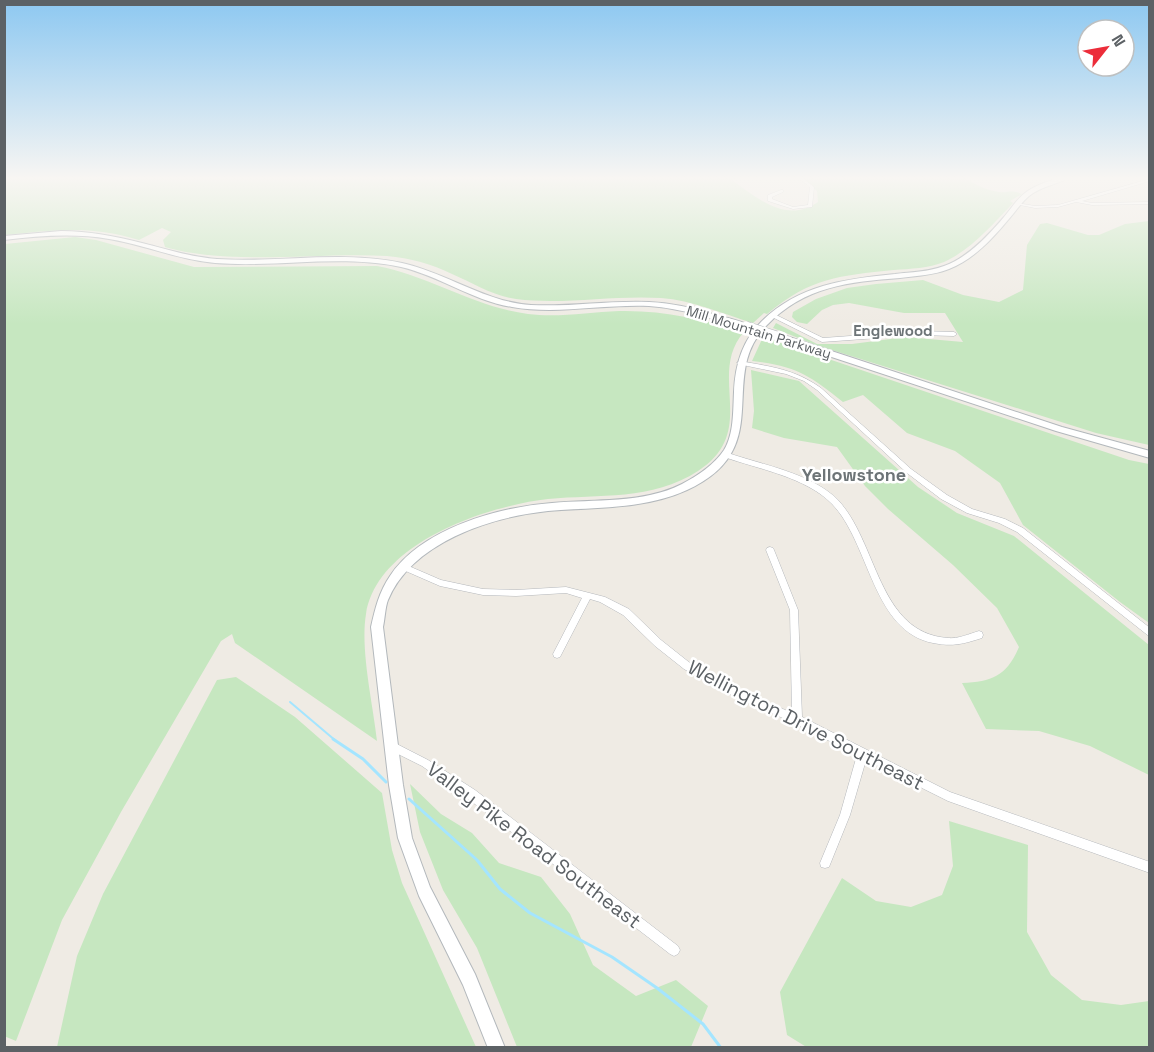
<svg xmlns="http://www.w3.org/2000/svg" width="1154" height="1052" viewBox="0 0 1154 1052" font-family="'Space Grotesk',sans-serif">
<rect width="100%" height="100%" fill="#efebe4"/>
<path fill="#c6e7c0" d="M5 177H749L732 180C758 199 787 224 818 202L817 191 802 177H962C973 183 985 190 999 192 1009 193 1011 189 1022 194L1010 201 1013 203C994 223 971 250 944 262 929 268 910 269 894 270 838 276 812 277 767 314L764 313 753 323C723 314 692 300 661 298 612 295 564 305 516 299 493 296 473 283 452 274 432 264 410 258 387 256 318 252 230 266 165 247L163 240 171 232 162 228 139 240C90 225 55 230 5 235Z
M1149 221V445L1096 433 816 345 773 328 776 323 817 344H852L906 337 963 342 945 313H904L849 303 833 305 822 310 807 324 797 322 792 317 793 312 816 299 847 288 876 284 923 280 963 295 999 302 1023 290 1027 245 1040 224 1047 223 1088 235H1099L1125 224Z
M75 237 96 240 194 267 377 266C430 276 474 307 528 314 558 318 589 312 619 311 663 310 702 319 744 332 706 375 760 431 698 471 652 501 599 494 548 499 486 506 377 543 366 614 360 650 373 704 377 741L235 643 232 634 221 641 121 812 62 920 16 1041 4 1036 5 244Z
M763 337 1129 460 1149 464V623L1120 602 1023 525 1000 483 955 451 907 433 863 395 843 402C809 375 796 366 752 361Z
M751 370 799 381 918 487 957 513 1014 536 1149 645V775L1090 746 1039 731 986 729 962 683C993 682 1007 675 1019 647L997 608 953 565 888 509 865 486 837 447 784 438 752 428 754 411Z
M236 677 295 717 382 793 392 850 402 883 476 1047H57L77 956 103 894 217 680Z
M410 784 441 814 472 833 499 863 541 877 570 914 593 965 636 996 676 980 708 1006 691 1047H517L477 948 443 890 420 832Z
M949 821 1028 845 1027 932 1051 975 1082 1000 1121 1005 1149 1001V1047L808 1048 787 1035 780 992 842 878 876 901 911 907 942 895 953 866Z"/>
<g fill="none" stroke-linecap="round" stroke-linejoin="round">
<path stroke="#a4e5ff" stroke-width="2" d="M290 702 336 741"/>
<path stroke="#a4e5ff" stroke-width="3" d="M333 739 363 759 386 782
M409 799 477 860 500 889 530 913 612 957 657 988 703 1024 721 1048"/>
<defs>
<path id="street" d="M797 177H801L814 187 812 207 793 209 768 201V195L781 190H783V192L772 197V199L793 207 808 205 810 187Z
M952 177H965C962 179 955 179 952 177Z
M1150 179V181L1082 201 1092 203 1150 202V204L1092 205 1076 202 1058 207 1035 208 1015 204 1017 203 1035 206 1058 205Z
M772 313 823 338 919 331 954 332 957 334 954 336 919 335 822 342 770 316 769 315Z
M740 361C772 367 794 369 821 388L911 469 947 495 972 509 1005 519 1023 528 1150 628V637L1017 532 999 523 967 513 941 499 907 473 817 390 804 381 786 374 738 364 737 363Z
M724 453H728C763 465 810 473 837 499 878 541 877 633 948 638 958 639 969 634 979 631L982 632 983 635 982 638C963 644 953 647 933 643 872 631 870 543 832 504 806 477 758 469 724 457L723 455Z
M770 547 773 548 774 550 798 610 802 717 950 792 1150 862V873L948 801 866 760 850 815 829 867 825 868 821 867 820 863 840 815 857 755 794 723 727 693 684 669 655 646 623 615 600 602 590 599 560 657 557 658 554 657 553 654 582 598 566 593 516 596 483 595 440 586 401 569 400 567 401 565 404 564 441 580 483 589 516 590 566 587 605 597 629 609 661 640 690 663 733 687 792 713 790 610 766 550 767 548Z
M391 741 428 760 475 790 678 946 680 950 678 954 674 956 670 954 467 798 422 766 388 749 386 746 388 743Z"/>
<path id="secondary" d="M1062 177H1070C1057 185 1041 186 1029 196 1021 203 1015 212 1008 220 993 238 973 260 949 269 934 275 917 276 900 278 849 282 805 286 767 325 715 377 779 448 687 490 643 510 595 507 548 511 491 517 412 542 388 600 385 608 385 618 383 627L403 785 412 838 430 887 475 974 505 1048H488L463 985 419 896 398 838 389 785 371 627C375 609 379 592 390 576 421 529 498 507 552 503 594 499 643 504 682 484 697 476 714 465 724 450 734 434 733 411 734 392 735 366 742 341 761 322 798 285 845 279 895 274 911 272 928 272 944 266 967 258 988 236 1004 217 1011 209 1016 200 1025 193 1035 185 1049 181 1062 177Z
M61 231C89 231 115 236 142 243 166 249 191 257 217 259 279 263 341 250 402 263 447 273 485 302 531 305 571 307 610 300 649 302 672 303 694 308 716 315 727 318 741 320 750 326L746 328C714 320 682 308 649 306 603 304 557 315 512 307 473 301 440 276 401 267 340 254 277 268 215 263 179 260 145 245 109 239 74 233 39 236 4 240V236Z
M774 334H780L1062 427 1150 451V458L1056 431 774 338Z"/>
</defs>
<use href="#street" stroke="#b5b8bc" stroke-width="1"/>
<use href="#secondary" stroke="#b3b8bc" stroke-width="2"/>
<use href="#street" fill="#fff" fill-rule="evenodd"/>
<use href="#secondary" fill="#fff" fill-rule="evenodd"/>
<defs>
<path id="secondary-bridge" d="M746 326 777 336"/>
</defs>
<use href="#secondary-bridge" stroke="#b3b8bc" stroke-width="10" stroke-linecap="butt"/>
<use href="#secondary-bridge" stroke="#fff" stroke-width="9"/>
</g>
<linearGradient id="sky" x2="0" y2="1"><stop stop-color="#8dc8f1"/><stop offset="0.55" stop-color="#f8f6f3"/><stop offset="1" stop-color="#f8f6f3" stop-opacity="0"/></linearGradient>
<rect width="1154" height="324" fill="url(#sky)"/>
<g text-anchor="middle" stroke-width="5" stroke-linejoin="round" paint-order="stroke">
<g font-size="14" fill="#5c6165" stroke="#fff">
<text transform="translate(759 332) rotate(17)" y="5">Mill Mountain Parkway</text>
</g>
<g font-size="15" font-weight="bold" fill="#6d7477" stroke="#fff">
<text x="893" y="336">Englewood</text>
</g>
<g font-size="18" font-weight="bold" fill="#6d7477" stroke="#fff">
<text x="854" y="481">Yellowstone</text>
</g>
<g font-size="20" fill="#5c6165" stroke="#fff">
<text transform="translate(806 725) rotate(27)" y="7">Wellington Drive Southeast</text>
<text transform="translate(534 845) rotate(37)" y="7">Valley Pike Road Southeast</text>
</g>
</g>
<rect width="1154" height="1052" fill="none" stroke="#5c6165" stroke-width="12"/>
<g transform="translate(1106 48) rotate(59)"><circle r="28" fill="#ffffff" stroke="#bec0c1" stroke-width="1.5"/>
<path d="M0-4.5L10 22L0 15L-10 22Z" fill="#ec2d3a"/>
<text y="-9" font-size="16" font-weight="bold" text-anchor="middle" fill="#5c6165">N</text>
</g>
</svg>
